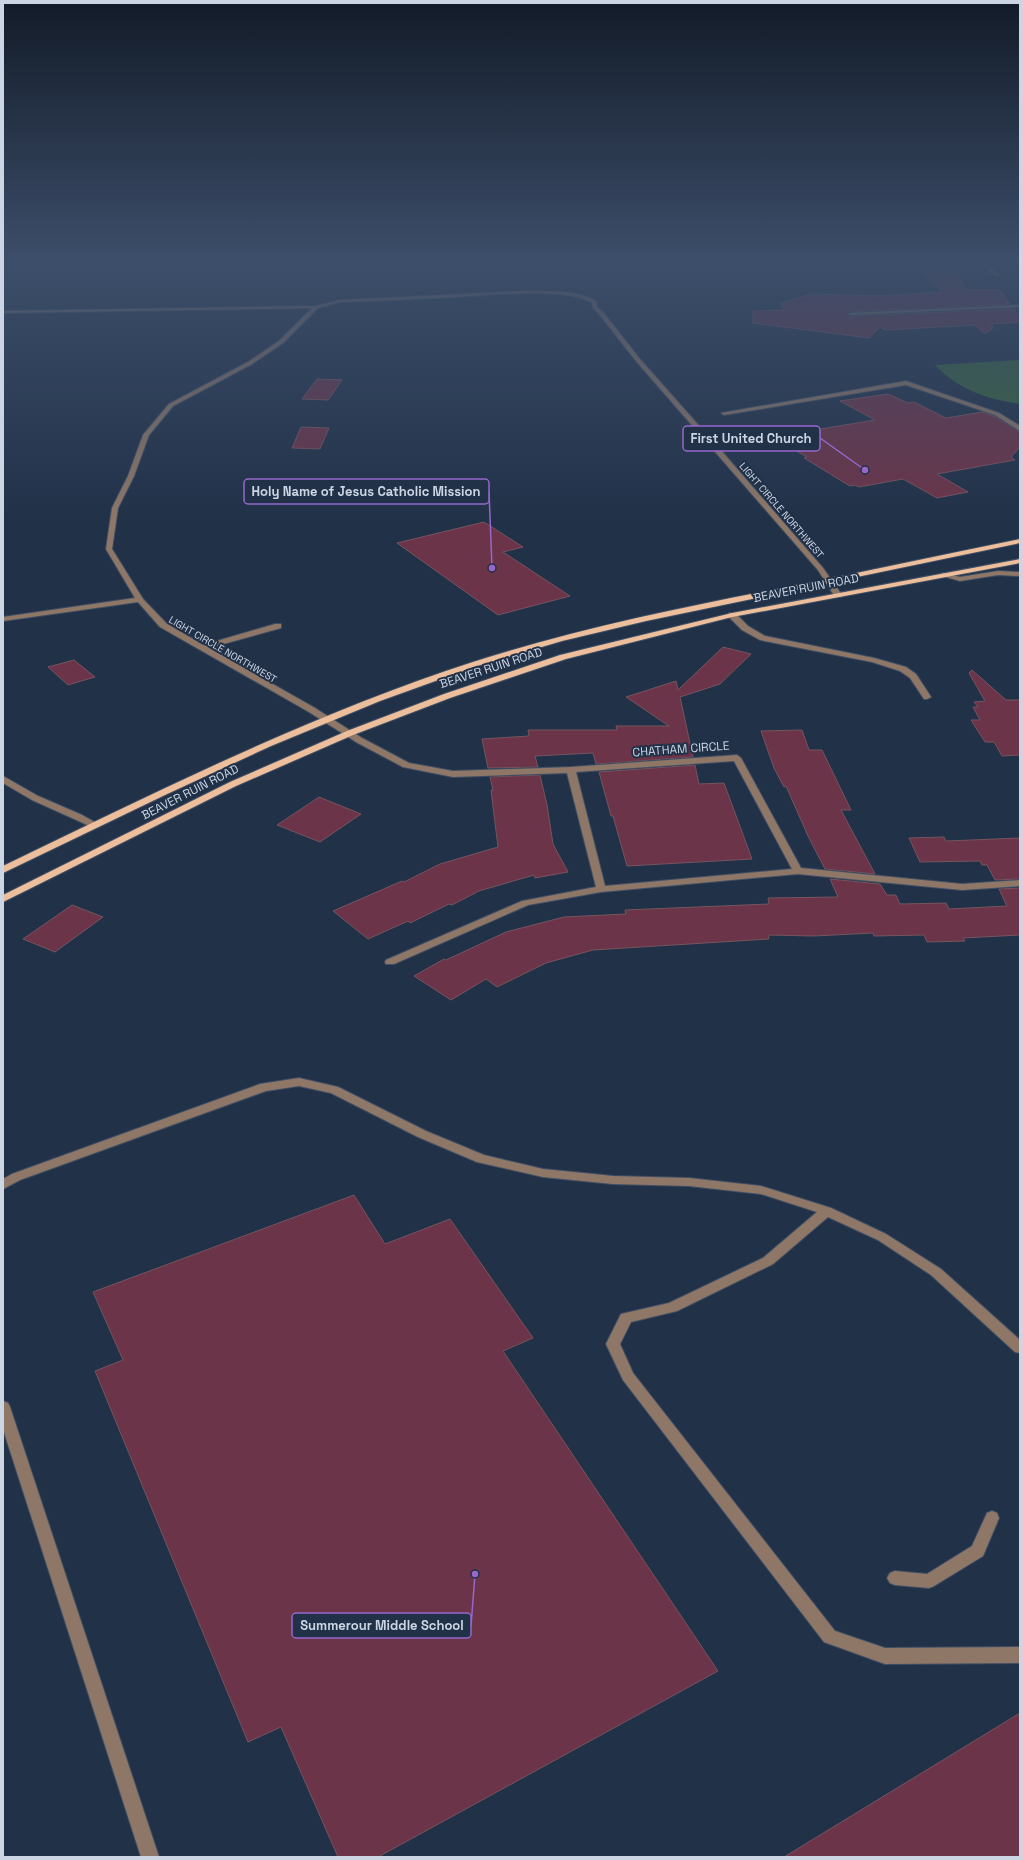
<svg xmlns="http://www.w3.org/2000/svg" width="1023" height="1860" viewBox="0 0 1023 1860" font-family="'Space Grotesk',sans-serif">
<rect width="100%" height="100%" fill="#213148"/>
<path fill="#37653d" d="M1020 360V404C987 399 959 390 935 365Z"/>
<path fill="#6b3449" stroke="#76545f" d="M921 271H954L967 290H1000L1010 304 850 312 847 315 850 316 1014 309 1020 317V322L991 324 993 328 985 334 975 325 885 330 880 327 869 338 753 323V311L785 310 780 303 811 294 879 296 942 292Z
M317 379 342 380 328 400 302 399Z
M888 394 908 403 914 402 946 418 982 412 994 416 1020 432V447L1011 457 1015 460 937 474 968 492 937 498 903 479 859 487 855 485 850 486 804 458 807 457 772 437 875 420 840 401Z
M301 427 329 428 320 449 292 448Z
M484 522 523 547 503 552 570 596 498 615 397 543Z
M723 647 751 654 720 684 680 697 693 757 596 764 593 753 535 756 538 767 488 768 482 739 529 736 528 730H617L616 726H669L626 697 676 681 678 690Z
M74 660 95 677 68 685 48 667Z
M972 670 1006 700H1020V755L1002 756 994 742H985L971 720H980L973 707H978L974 702 985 701 969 673Z
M802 730 809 750H822L851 810H841L875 874 825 869 808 836 786 786 784 787 774 768 761 731Z
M695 765 699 784 724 783 752 859 627 866 613 816H611L599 772Z
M540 775 547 805 553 844 568 872 535 878 534 875 479 891 452 905 449 904 410 923 408 921 368 939 333 911 402 881 404 882 440 864 498 847 491 790H493L490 777Z
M319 797 361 814 320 842 277 825Z
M944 837 946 841 1020 838V879L995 880 987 865H982L980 861 920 862 909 838Z
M830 879 880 884 887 895H896L900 904 946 903 949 909 1007 906 999 889 1020 888V935L963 938 965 941 927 942 924 935 874 936 873 933 814 936 768 935 769 939 593 950 546 963 497 987 486 979 451 1000 414 976 444 959 446 960 506 932 564 917 626 914 625 910 769 904 768 898 838 897Z
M72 905 103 917 55 952 23 939Z
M354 1195 385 1244 450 1219 533 1338 503 1351 718 1671 378 1857H338L281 1727 248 1742 95 1371 123 1360 93 1292Z
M1020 1713V1857H784Z"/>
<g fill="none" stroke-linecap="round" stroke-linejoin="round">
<defs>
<path id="minor" d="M875 260H926L877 262Z
M977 260H982L999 274V276H995Z
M525 291C548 292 576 289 596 301L597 307 603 312 640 359 716 445 758 442V444L756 445 719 448 823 568 842 595 841 597H835L818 570 636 361 599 314 593 308 592 303C567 287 487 295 456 297 417 299 379 301 340 302L318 308 283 343 252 364 173 406 149 435 134 476 118 508 112 549 143 599 166 623 203 645 275 624H281V628L209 648 315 708 362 738 409 763 453 771 571 767 737 755 741 758 801 868 962 884 1020 880V886L962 890 798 874 601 892 528 905 394 964H386L385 962 386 960 522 901 596 887 567 773 453 777 403 767 356 742 309 712 160 627 138 602 3 621V617L135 598 106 549 112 508 128 476 143 435 169 404 248 362 279 341 312 308 3 313V311L316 306 340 300ZM734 761 792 869 605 886 576 772Z
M1020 305V307L850 315 848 314 850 313Z
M906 381 999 413 1020 426V431L995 415 906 385 724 415 721 413Z
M998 571 1020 572V576L998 575 960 581 939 575 943 573 960 577Z
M729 613H735L748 626 765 636 874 658 906 667 916 674 931 697 927 699H924L910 678 900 671 872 662 760 640 742 630 729 617Z
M3 776 38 796 82 815 100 825 98 827H92L32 800 3 783Z
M299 1078 338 1087 426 1131 484 1155 543 1169 613 1176 689 1178 761 1186 831 1208 886 1234 941 1269 1020 1340V1353L1015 1352 931 1275 878 1240 828 1217 773 1264 677 1311 631 1322 620 1344 633 1373 835 1631 885 1648 1020 1647V1663L885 1664 824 1642 623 1380 606 1344 621 1314 669 1303 763 1258 817 1212 761 1194 689 1186 613 1184 543 1177 477 1162 418 1137 331 1093 299 1086 266 1091 20 1180 3 1189V1179L12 1174 260 1084Z
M3 1401 8 1403 10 1407 159 1857H141L3 1429Z
M992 1511 997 1513 999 1518 983 1556 934 1586 929 1588 895 1585 890 1583 887 1578 890 1573 895 1571 927 1574 972 1546 987 1513Z"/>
<path id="major" d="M1020 539V543L646 621 562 641 477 666 380 701 271 746 165 795 3 873V866C156 792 310 715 473 662 579 628 689 606 798 585 872 570 946 554 1020 539Z
M1020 559V563L732 617 566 659 450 698 353 735 236 786 3 902V895L230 782 347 731 444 694 560 655 732 613Z"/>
</defs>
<use href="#minor" stroke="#404f64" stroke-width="2"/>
<use href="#major" stroke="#404f64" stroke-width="2"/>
<use href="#minor" fill="#8e7767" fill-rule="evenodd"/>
<use href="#major" fill="#edbe9c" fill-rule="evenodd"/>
</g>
<linearGradient id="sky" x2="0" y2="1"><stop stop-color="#121b28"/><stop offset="0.5" stop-color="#3d4e6a"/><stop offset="1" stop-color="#3d4e6a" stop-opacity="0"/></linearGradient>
<rect width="1023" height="521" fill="url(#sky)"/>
<g text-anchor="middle" stroke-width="4" stroke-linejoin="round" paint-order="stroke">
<g font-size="10" fill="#cbd5e4" stroke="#213148">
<text transform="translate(782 510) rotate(49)" y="4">LIGHT CIRCLE NORTHWEST</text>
<text transform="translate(223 649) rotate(30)" y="4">LIGHT CIRCLE NORTHWEST</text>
</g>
<g font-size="12" fill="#cbd5e4" stroke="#213148">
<text transform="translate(806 588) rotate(-11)" y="4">BEAVER RUIN ROAD</text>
<text transform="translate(491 668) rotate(-18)" y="4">BEAVER RUIN ROAD</text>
<text transform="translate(681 749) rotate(-4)" y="4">CHATHAM CIRCLE</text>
<text transform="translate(190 792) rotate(-27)" y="4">BEAVER RUIN ROAD</text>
</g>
</g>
<path fill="none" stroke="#9767cc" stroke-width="1.5" d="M865 470L820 438M492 568L489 491M475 1574L471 1626"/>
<g fill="#9767cc" stroke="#213148" stroke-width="1.5">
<circle cx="865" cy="470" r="4"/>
<circle cx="492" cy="568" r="4"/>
<circle cx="475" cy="1574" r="4"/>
</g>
<g fill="#213148" stroke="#9767cc" stroke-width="1.5">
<rect x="683" y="426" width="137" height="25" rx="4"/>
<rect x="244" y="479" width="245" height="25" rx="4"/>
<rect x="292" y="1613" width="179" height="25" rx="4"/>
</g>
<g font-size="13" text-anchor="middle" font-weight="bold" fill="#cbd5e4">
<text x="751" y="443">First United Church</text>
<text x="366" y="496">Holy Name of Jesus Catholic Mission</text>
<text x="382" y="1630">Summerour Middle School</text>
</g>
<rect width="1023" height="1860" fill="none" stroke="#cbd5e4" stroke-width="8"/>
</svg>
